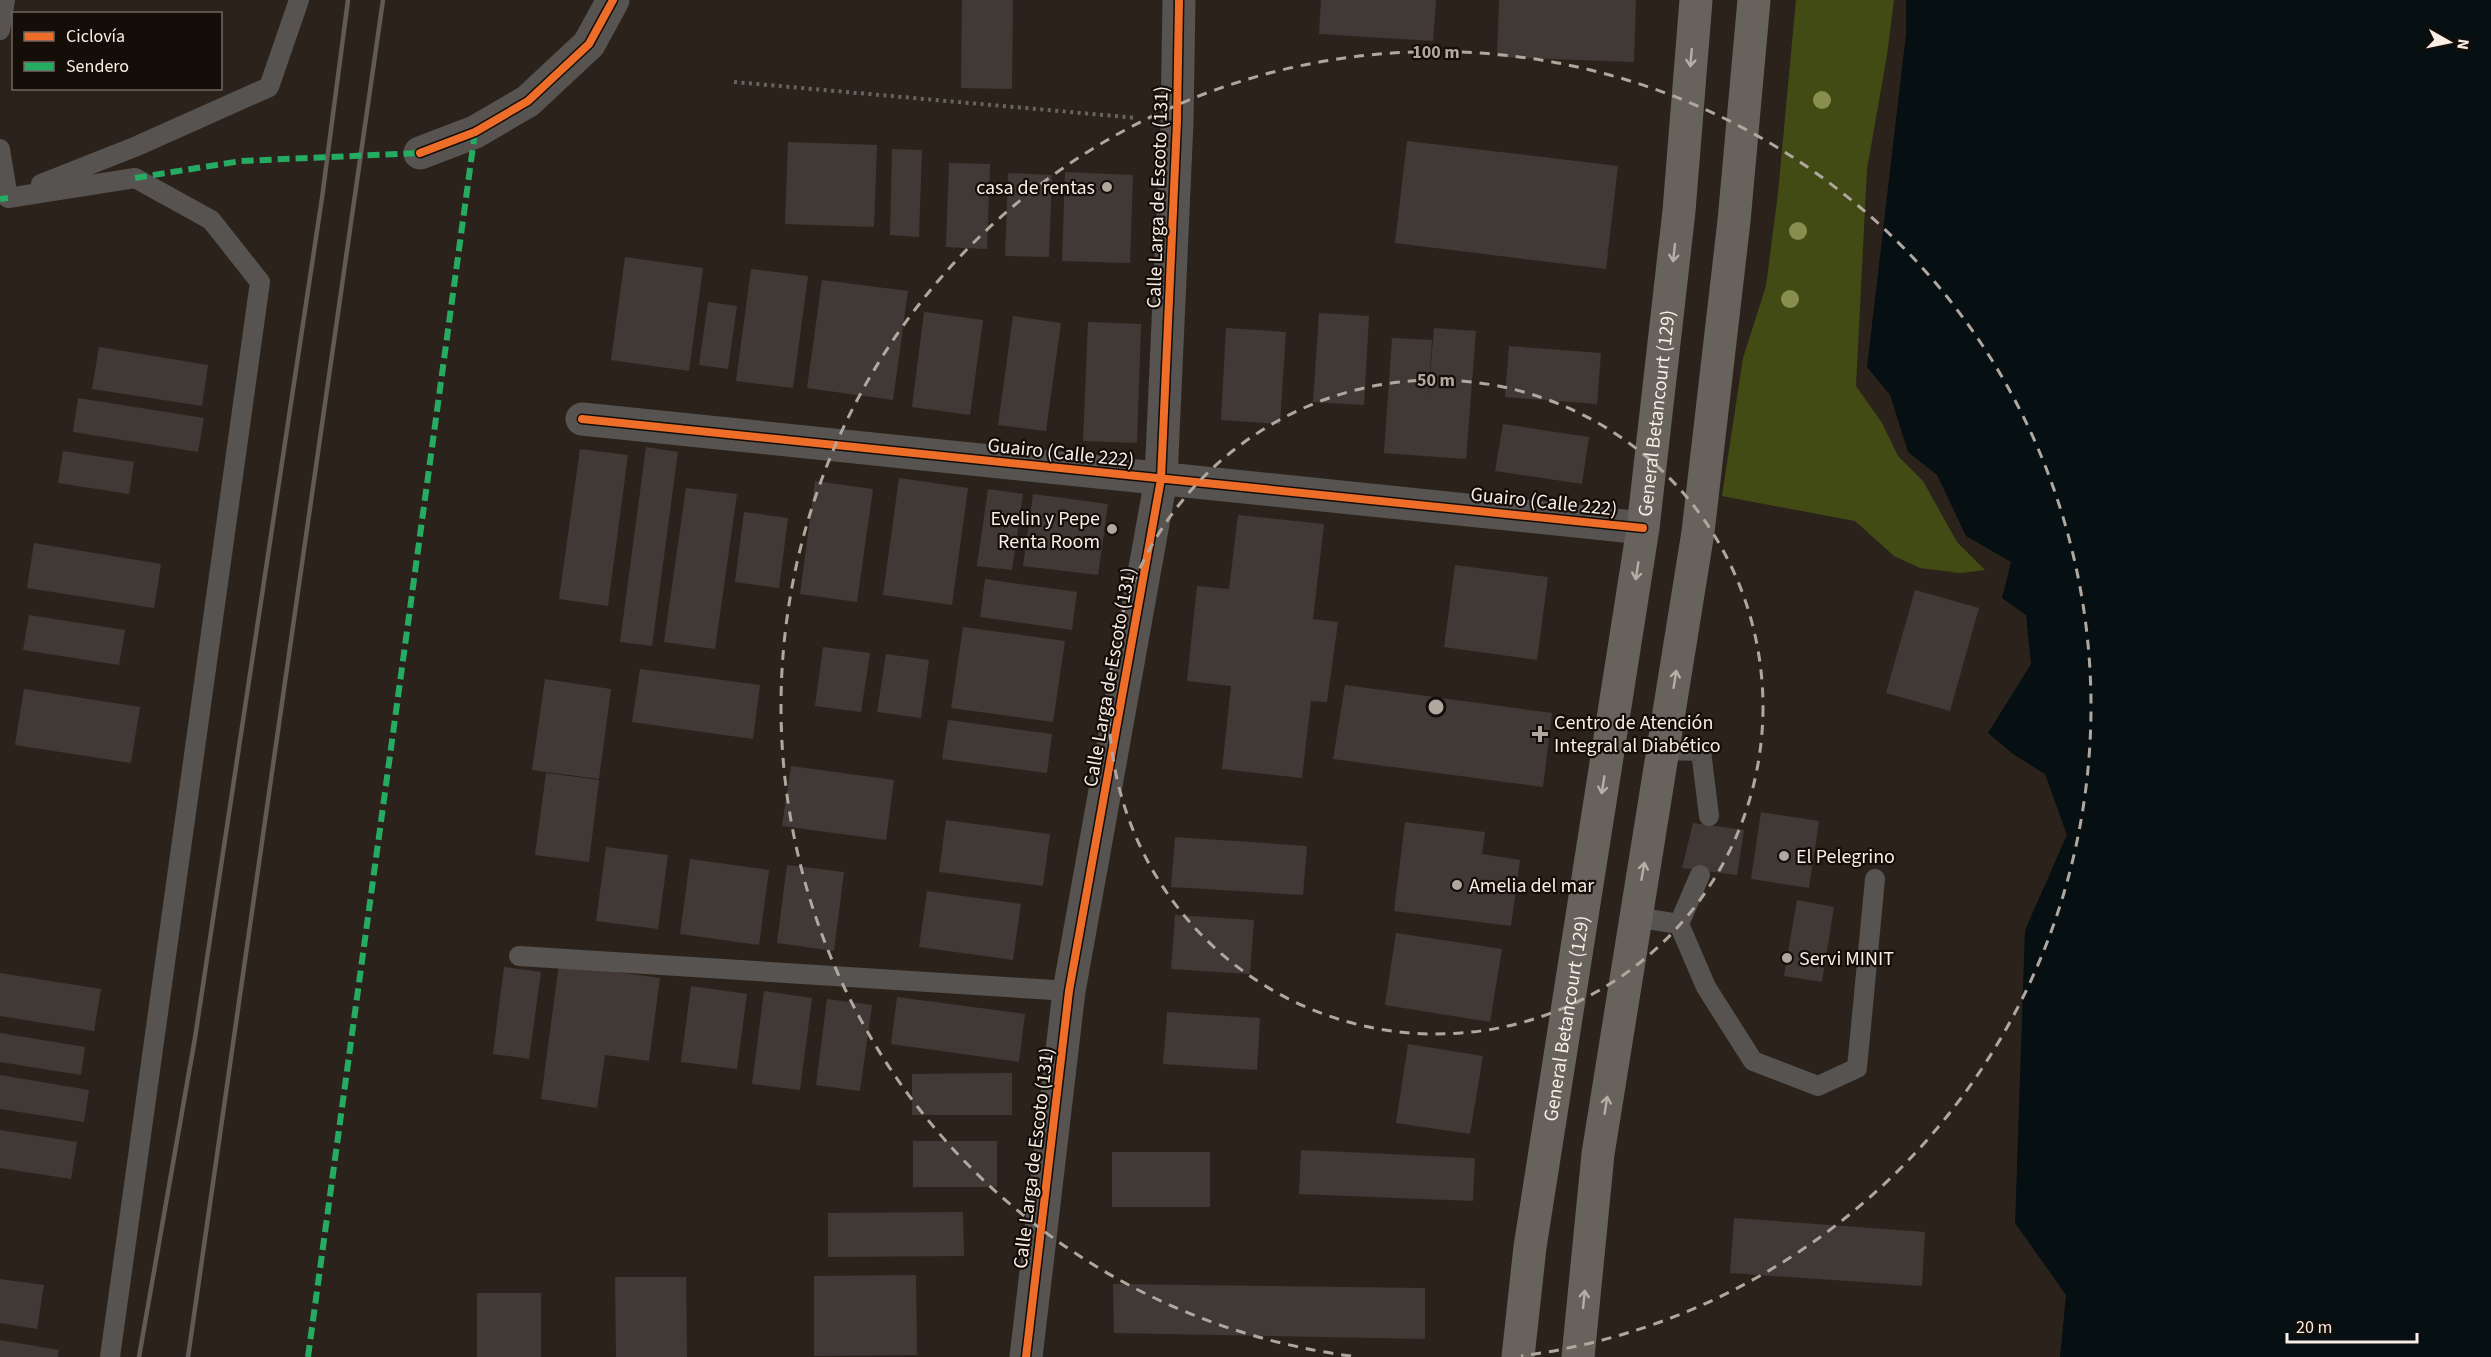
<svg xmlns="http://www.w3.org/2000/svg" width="2491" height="1357" viewBox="0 0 2491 1357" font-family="'Source Sans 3',sans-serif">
<rect width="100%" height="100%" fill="#2b231b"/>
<path fill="#434b14" d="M1796 0H1894L1887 55 1867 169 1856 386 1882 423 1898 456 1923 481 1957 542 1985 570 1960 573 1920 568 1894 556 1855 521 1722 496 1743 358 1766 286 1778 193Z"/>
<path fill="#060f11" d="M1906 0H2491V1357H2060L2066 1295 2015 1223 2025 930 2067 835 2045 774 2013 754 1988 733 2031 664 2026 615 2002 598 2011 562 1966 536 1937 475 1908 452 1890 395 1867 367 1906 34Z"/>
<path fill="#413935" d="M962 0H1013L1012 89 961 88Z
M1321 0H1436L1433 41 1319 34Z
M1499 0H1636L1634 62 1497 57Z
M1407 141 1618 166 1606 269 1395 243Z
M788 142 877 145 874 227 785 224Z
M892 149 922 150 919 237 890 235Z
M949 163 990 164 987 249 946 247Z
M1065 172 1133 175 1130 263 1062 261Z
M1008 173 1052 175 1049 257 1005 256Z
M625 257 703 268 689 371 611 360Z
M751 269 808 276 793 388 736 381Z
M822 280 908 291 893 400 807 388Z
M708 302 737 306 728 369 699 365Z
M924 312 983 320 970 415 912 407Z
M1319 313 1369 316 1364 405 1313 402Z
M1013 316 1061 323 1046 431 998 425Z
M1088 322 1141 324 1137 443 1083 441Z
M1226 328 1286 332 1280 424 1221 420Z
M1434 328 1476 331 1466 459 1384 453 1392 338 1432 340 1428 400Z
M1509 346 1601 353 1597 404 1505 397Z
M99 347 208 365 202 406 92 389Z
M78 398 204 418 198 452 73 432Z
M1503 424 1589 437 1582 484 1495 471Z
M646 447 678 452 652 646 620 642Z
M580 449 628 455 608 606 559 599Z
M63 451 134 462 129 494 58 483Z
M899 478 968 488 952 605 883 595Z
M815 481 873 489 857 602 800 594Z
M686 488 737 494 715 649 664 642Z
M988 489 1023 494 1012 570 977 566Z
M1033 494 1108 504 1098 575 1023 566Z
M744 512 788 518 779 588 735 582Z
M1238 515 1324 524 1313 619 1338 622 1327 702 1311 701 1302 778 1222 769 1231 686 1187 681 1197 586 1229 589Z
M34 543 161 564 154 608 27 588Z
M1455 565 1548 577 1537 660 1444 647Z
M985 579 1077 592 1072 630 980 617Z
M1915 590 1979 608 1950 711 1886 693Z
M29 615 125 630 119 665 23 650Z
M963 627 1065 641 1053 722 951 708Z
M823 647 870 653 861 712 815 706Z
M886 654 929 660 921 718 877 712Z
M640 669 760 685 753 739 632 722Z
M545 679 611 689 599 779 532 770Z
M1345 685 1552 713 1543 787 1333 759Z
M24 689 140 707 131 763 15 745Z
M948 720 1052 734 1047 773 942 759Z
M791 766 894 780 886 840 782 826Z
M546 773 599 780 589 862 535 855Z
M1761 812 1819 821 1809 888 1751 879Z
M946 820 1050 834 1043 886 939 872Z
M1405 822 1485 832 1482 854 1520 860 1511 926 1394 911Z
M1693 823 1744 830 1737 875 1682 868Z
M1175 837 1307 846 1303 895 1171 887Z
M606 847 668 855 658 929 596 921Z
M690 859 769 870 759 945 680 934Z
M787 865 844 872 834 951 777 943Z
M927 891 1021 904 1013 960 919 947Z
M1797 900 1834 907 1822 982 1784 976Z
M1175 915 1254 920 1250 974 1171 969Z
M1396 933 1502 949 1490 1022 1385 1005Z
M559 964 660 978 649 1061 605 1055 597 1108 541 1099Z
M504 967 541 972 529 1059 493 1054Z
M0 973 101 989 94 1031 0 1016Z
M691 986 747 994 737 1069 681 1062Z
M764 991 812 998 800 1090 752 1084Z
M897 997 1025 1014 1019 1062 891 1044Z
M827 999 872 1005 860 1091 816 1085Z
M1167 1012 1260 1018 1257 1070 1163 1064Z
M0 1033 85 1047 81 1075 0 1062Z
M1408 1044 1483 1056 1470 1134 1396 1123Z
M1012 1073V1115H912V1074Z
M0 1075 89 1090 84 1122 0 1109Z
M0 1130 77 1142 71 1179 0 1168Z
M913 1141H997V1187H913Z
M1301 1150 1475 1158 1473 1201 1299 1194Z
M1112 1152H1210V1207H1112Z
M963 1212 964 1256 828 1257V1213Z
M1734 1218 1925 1232 1922 1286 1730 1273Z
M916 1275 917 1355 814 1356V1276Z
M615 1277H686L687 1357H616Z
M0 1279 44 1285 37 1329 0 1323Z
M1113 1284 1425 1288V1339L1114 1333Z
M477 1293H541V1357H477Z
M0 1340 59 1350 58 1357H0Z"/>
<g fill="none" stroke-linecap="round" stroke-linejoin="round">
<path stroke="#666360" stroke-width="4" stroke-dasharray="3 4.5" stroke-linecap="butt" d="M734 82 1137 118"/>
<path stroke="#565351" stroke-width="20" d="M0 30 5 0
M0 149 8 198
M41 184 137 146 269 87 299 0
M8 198 135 178 211 220 260 282 110 1357
M1664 750 1701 751 1709 816
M1635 917 1679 924 1700 875
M1679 924 1706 987 1753 1061 1818 1086 1857 1068 1875 879
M519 956 1069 991"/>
<path stroke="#565351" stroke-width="33" d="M420 153 475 132 528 101 589 44 613 0
M582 419 1643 528
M1026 1357 1069 991 1161 479 1177 122 1179 0"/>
<g stroke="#67625c" stroke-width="33">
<path id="s1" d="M1518 1357 1530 1247 1643 528 1679 211 1696 0"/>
<path d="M1578 1357 1598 1154 1698 532 1734 221 1754 0"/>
</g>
<path stroke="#605b57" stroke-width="4.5" d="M139 1357 195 1038 322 198 348 0
M188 1357 383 0"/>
<path stroke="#26ab63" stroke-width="6" stroke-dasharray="12 6" stroke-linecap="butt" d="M135 178 241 161 420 153
M0 199 8 198
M308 1357 475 132"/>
<defs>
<path id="cycleway" d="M420 153 475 132 528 101 589 44 613 0
M582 419 1643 528
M1026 1357 1069 991 1161 479 1177 122 1179 0"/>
</defs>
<use href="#cycleway" stroke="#140d08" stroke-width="11"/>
<use href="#cycleway" stroke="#ee6e29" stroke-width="8"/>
</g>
<g fill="#878e4e">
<circle cx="1822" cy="100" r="9"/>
<circle cx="1798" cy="231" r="9"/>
<circle cx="1790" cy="299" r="9"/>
</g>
<defs><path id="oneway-shaft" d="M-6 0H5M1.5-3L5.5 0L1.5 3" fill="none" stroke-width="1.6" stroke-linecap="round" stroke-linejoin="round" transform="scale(1.5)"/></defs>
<g stroke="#b7afa7">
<use href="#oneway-shaft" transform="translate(1691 58) rotate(95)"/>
<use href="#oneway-shaft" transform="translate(1674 253) rotate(96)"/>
<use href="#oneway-shaft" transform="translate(1637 571) rotate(99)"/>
<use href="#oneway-shaft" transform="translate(1675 679) rotate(-81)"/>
<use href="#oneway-shaft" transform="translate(1603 785) rotate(99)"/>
<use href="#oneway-shaft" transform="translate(1643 871) rotate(-80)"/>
<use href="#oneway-shaft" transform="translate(1606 1105) rotate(-81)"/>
<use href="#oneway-shaft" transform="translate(1584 1299) rotate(-84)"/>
</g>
<g fill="none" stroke="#b0a79e" stroke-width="3" stroke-dasharray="10 8">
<circle cx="1436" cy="707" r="327"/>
<path d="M1351 1356A655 655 0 1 1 1521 1356"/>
</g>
<g fill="#b0a79e" stroke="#140d08" stroke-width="2">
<circle cx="1107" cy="187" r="6"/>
<circle cx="1112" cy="529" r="6"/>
<path d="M1537 725h6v6h6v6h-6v6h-6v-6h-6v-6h6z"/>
<circle cx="1784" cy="856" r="6"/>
<circle cx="1457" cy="885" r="6"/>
<circle cx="1787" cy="958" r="6"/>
</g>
<g text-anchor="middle" stroke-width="4.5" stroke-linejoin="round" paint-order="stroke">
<g font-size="20" fill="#f8eee5" stroke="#140d08" text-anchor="start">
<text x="1095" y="194" text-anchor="end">casa de rentas</text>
<text x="1100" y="525" text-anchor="end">Evelin y Pepe<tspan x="1100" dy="23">Renta Room</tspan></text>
<text x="1554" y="729">Centro de Atención<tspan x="1554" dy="23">Integral al Diabético</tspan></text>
<text x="1796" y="863">El Pelegrino</text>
<text x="1469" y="892">Amelia del mar</text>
<text x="1799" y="965">Servi MINIT</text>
</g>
<g font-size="20" fill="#f8eee5" stroke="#140d08">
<text transform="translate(1157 197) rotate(-88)" y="7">Calle Larga de Escoto (131)</text>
<text dy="7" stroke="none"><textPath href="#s1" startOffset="954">General Betancourt (129)</textPath></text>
<text transform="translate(1061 452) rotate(6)" y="7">Guairo (Calle 222)</text>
<text transform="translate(1544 501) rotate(6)" y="7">Guairo (Calle 222)</text>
<text transform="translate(1109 677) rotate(-80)" y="7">Calle Larga de Escoto (131)</text>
<text dy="7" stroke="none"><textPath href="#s1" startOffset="342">General Betancourt (129)</textPath></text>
<text transform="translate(1033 1158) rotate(-83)" y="7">Calle Larga de Escoto (131)</text>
</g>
</g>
<circle cx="1436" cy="707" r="9" fill="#b0a79e" stroke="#140d08" stroke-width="3"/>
<g font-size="18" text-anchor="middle" font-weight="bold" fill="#b0a79e" stroke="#140d08" stroke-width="4.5" stroke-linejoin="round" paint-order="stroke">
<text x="1436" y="58">100 m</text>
<text x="1436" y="386">50 m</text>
</g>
<rect x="12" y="12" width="210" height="78" fill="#140d08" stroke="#6f6760" stroke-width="1.5"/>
<rect x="24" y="32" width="30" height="9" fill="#ee6e29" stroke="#6f6760" stroke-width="1.5"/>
<text x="66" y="42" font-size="18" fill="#f8eee5">Ciclovía</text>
<rect x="24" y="62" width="30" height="9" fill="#26ab63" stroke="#6f6760" stroke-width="1.5"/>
<text x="66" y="72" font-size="18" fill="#f8eee5">Sendero</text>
<g transform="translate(2449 42) rotate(99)" stroke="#140d08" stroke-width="4.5" paint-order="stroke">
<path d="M0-4.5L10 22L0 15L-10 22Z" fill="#f8eee5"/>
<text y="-9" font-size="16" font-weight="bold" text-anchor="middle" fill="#f8eee5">N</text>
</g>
<path d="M2287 1333v9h130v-9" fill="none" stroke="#f8eee5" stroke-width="3"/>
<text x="2296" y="1333" font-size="18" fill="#f8eee5" stroke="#140d08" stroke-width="4.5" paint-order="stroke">20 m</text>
</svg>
